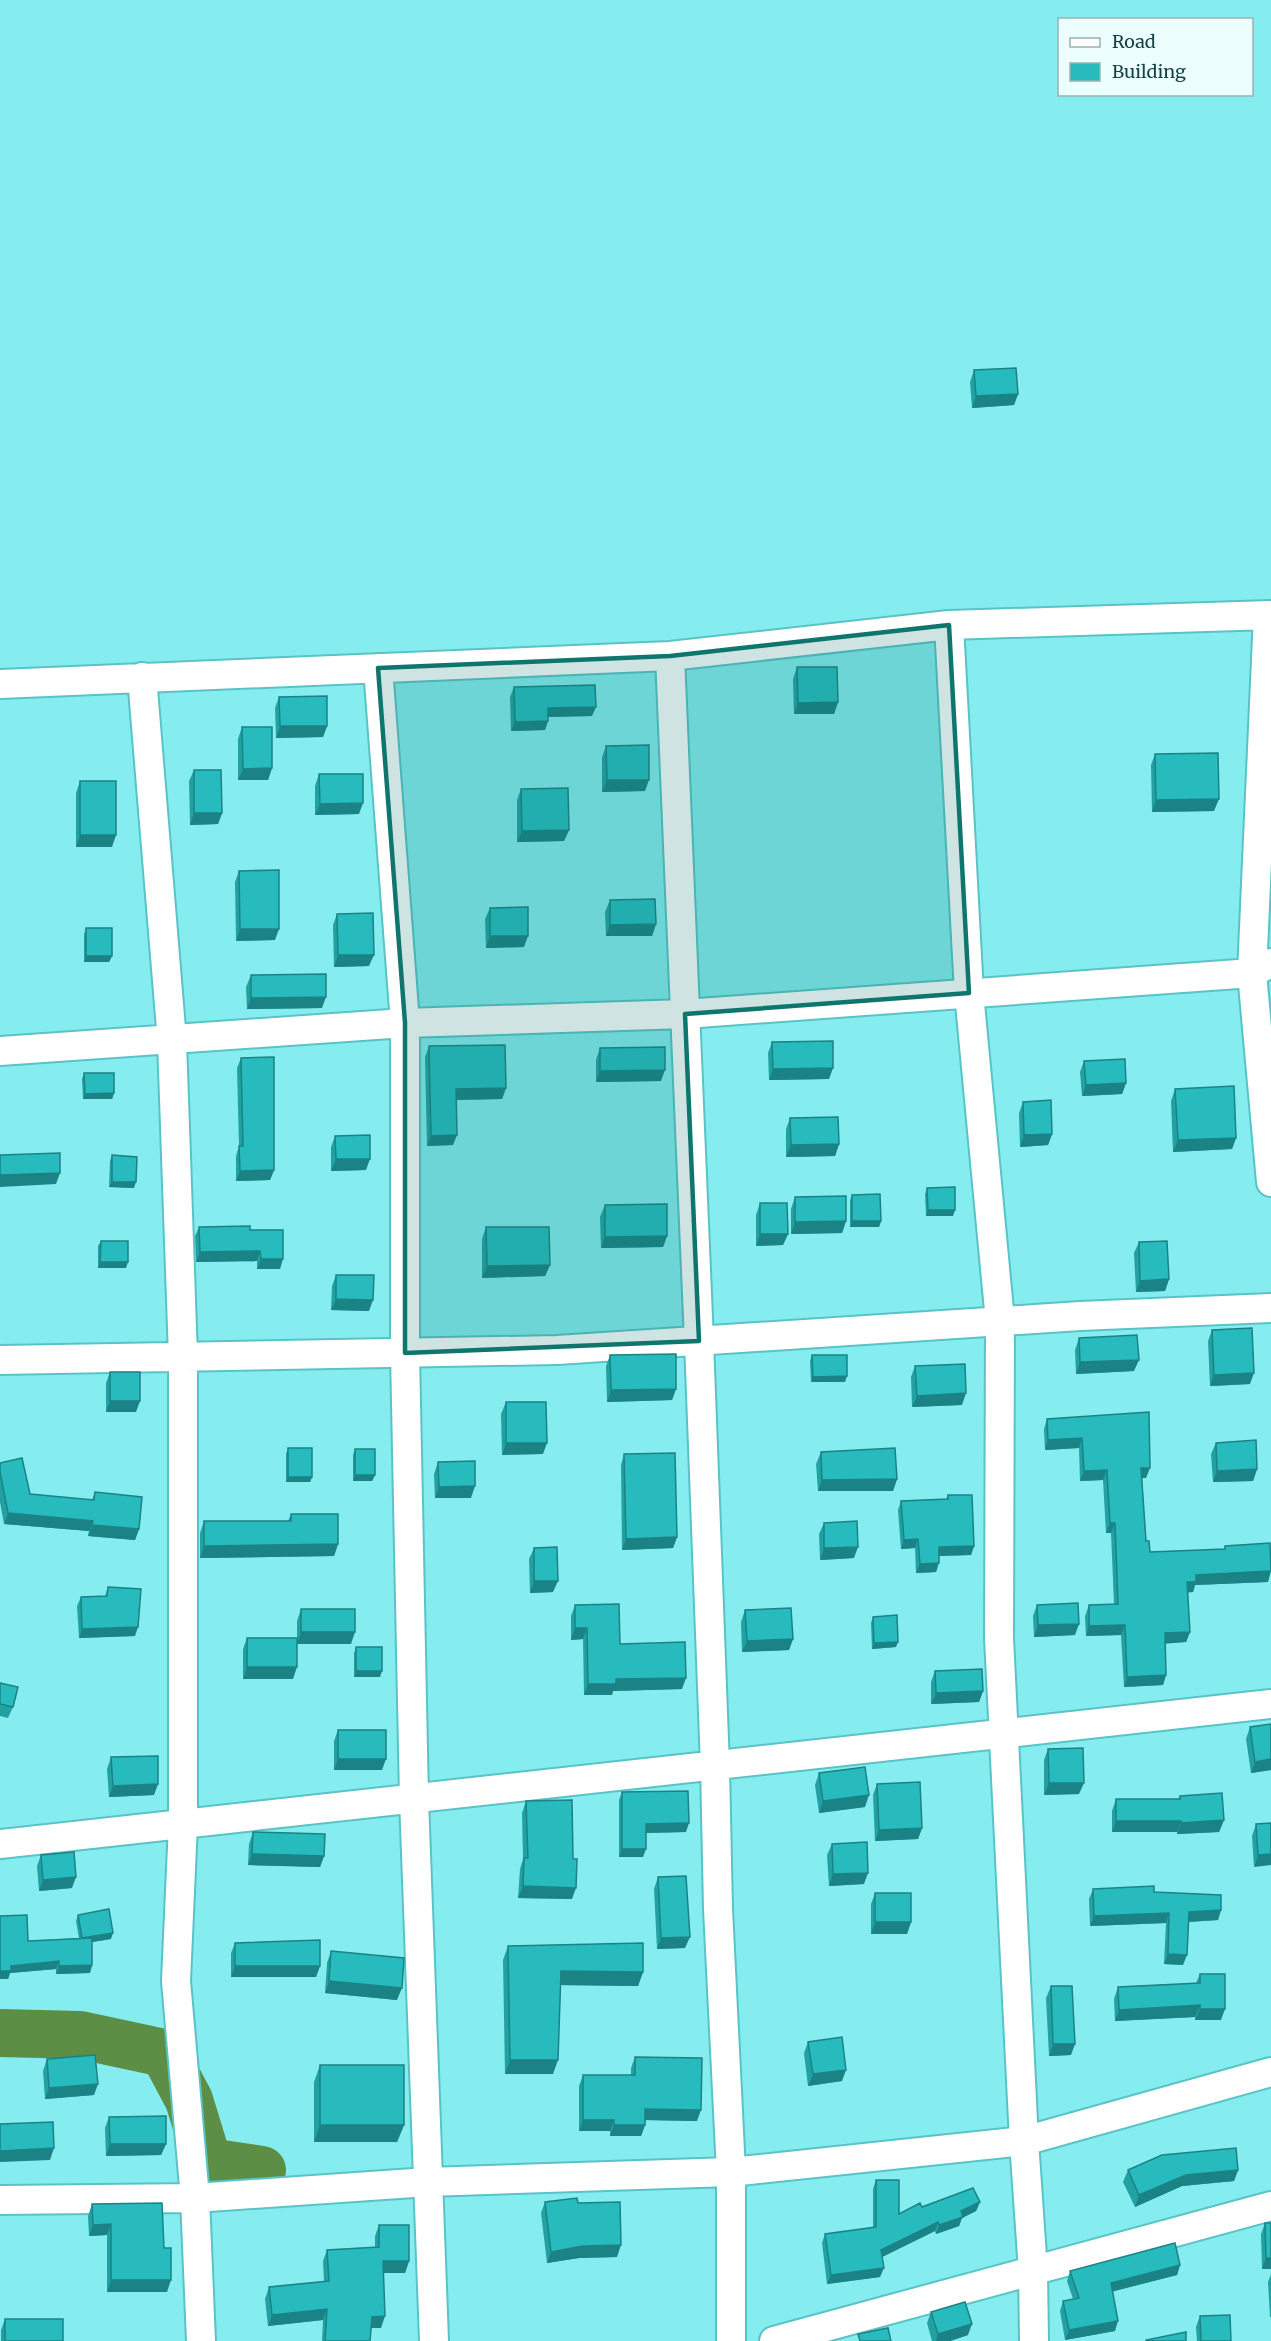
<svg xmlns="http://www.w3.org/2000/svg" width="1271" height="2341" viewBox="0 0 1271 2341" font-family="Merriweather,serif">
<rect width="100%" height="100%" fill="#85edef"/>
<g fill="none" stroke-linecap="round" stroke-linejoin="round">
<path stroke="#5c8e46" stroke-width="48" d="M0 2033 80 2035 164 2053 189 2100 208 2162 262 2170"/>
<defs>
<path id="minor" d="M1268 615 1252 973 1271 1182
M949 625 969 993 1000 1321 999 1638 1024 2141 1033 2271 1034 2341
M670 656 699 1341 715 1766 718 1909 731 2172V2341
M378 668 405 1023V1353L414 1799 434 2341
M142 677 172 1041 183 1357V1824L176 1981 195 2198 201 2341
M0 684 670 656 949 625 1271 615
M0 1051 405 1023 685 1014 1252 973 1271 963
M0 1360 557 1350 1080 1316 1271 1308
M0 1844 1271 1704
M0 2200 195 2198 428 2182 731 2172 1024 2141 1271 2072
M774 2341 1271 2206"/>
</defs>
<use href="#minor" stroke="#59c3c5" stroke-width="32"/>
<use href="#minor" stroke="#fff" stroke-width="28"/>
</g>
<path fill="#22a1a3" d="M974 370 1018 394 1014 405 972 408 970 382Z
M797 667 838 702 834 714H794L793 679Z
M514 687 592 716 548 717V721L545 730 511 731 510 697Z
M279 697 327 726 323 737 276 738 275 708Z
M242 727 272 768 268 780H238V739Z
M606 746 645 791 602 792V757Z
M1155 754 1214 811 1152 812 1151 765Z
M194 770 222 813 218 824 190 825 189 781Z
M319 774 359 814 315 815V786Z
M80 781 112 847H76V793Z
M521 789 569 830 564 841 517 842V800Z
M239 871 275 940 236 941 235 882Z
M610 900 656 924 652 936H606L605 912Z
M490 908 524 947 486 948 485 919Z
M337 914 369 966 334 967 333 925Z
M86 928 112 956 109 962H84V934Z
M251 975 322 1008 247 1009 246 987Z
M772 1042 829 1079 769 1080 768 1053Z
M429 1046 506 1088 502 1099 456 1100 453 1145 427 1146 425 1057Z
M600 1048 661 1081 596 1082V1060Z
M241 1058 274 1170 270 1180 236 1181V1156L239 1146 237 1068Z
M1084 1061 1126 1083 1122 1094 1082 1096 1080 1072Z
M84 1073 114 1093 112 1099H83L82 1079Z
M1175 1089 1236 1138 1232 1149 1173 1152 1171 1101Z
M1023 1102 1052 1134 1048 1145 1020 1147 1019 1113Z
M790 1118 839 1144 835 1156 786 1157V1129Z
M335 1136 366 1170 331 1171V1147Z
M112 1155 134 1188 109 1187 110 1161Z
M927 1188 953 1216H926L925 1194Z
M852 1195 881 1221 879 1227H850V1200Z
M795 1197 846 1221 842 1233 791 1234V1209Z
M760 1203 788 1234 783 1245 756 1246V1215Z
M605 1205 667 1236 663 1247 601 1248 600 1217Z
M199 1227 250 1230 280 1269H257V1261L196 1262 195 1236Z
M486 1227 550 1265 545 1276 482 1278V1239Z
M101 1241 126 1268H98V1246Z
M1139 1242 1169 1279 1165 1291 1136 1292 1134 1253Z
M336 1275 369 1311 331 1310 332 1286Z
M1212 1330 1250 1384 1210 1386 1208 1341Z
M1079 1338 1134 1371 1076 1374 1075 1350Z
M610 1355 676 1389 672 1400 607 1402 606 1366Z
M812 1355 845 1382H811L810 1361Z
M915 1366 962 1405 912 1407 911 1377Z
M110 1372 136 1412H106V1383Z
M506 1402 543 1454 502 1455 501 1414Z
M1047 1419 1146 1478H1142L1146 1541 1150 1552 1224 1549 1225 1546 1268 1582 1195 1585 1193 1592H1188L1190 1632 1186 1642 1165 1643 1166 1675 1163 1685 1124 1687 1121 1635 1086 1636 1085 1616 1089 1605 1114 1604 1111 1533H1106L1103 1480 1080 1481 1079 1448 1045 1450 1044 1429Z
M1216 1443 1257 1469 1253 1481 1213 1482 1211 1454Z
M288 1448 312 1477 310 1482H286V1454Z
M355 1449 375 1475 372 1481H353V1455Z
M821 1452 897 1479 893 1491H818L816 1464Z
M624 1454 677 1537 673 1548 622 1550 621 1465Z
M438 1462 471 1498H435L434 1474Z
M0 1463 30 1494 92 1500 95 1492 139 1529 135 1540 88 1536 89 1531 4 1524 0 1502Z
M948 1495 974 1546 971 1555 939 1556 936 1572 916 1573 915 1548 901 1549 898 1510 901 1501 946 1499Z
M291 1514 338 1544 334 1556 200 1558V1533L204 1521H288Z
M824 1523 854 1558 820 1560 819 1534Z
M534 1548 553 1592 530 1593 529 1559Z
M108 1587 135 1636 79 1638 77 1606 81 1597 105 1596Z
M575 1605 620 1644 682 1689 613 1691 612 1695H584L583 1639 571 1640V1616Z
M1037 1605 1075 1635 1034 1637 1033 1616Z
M301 1609 351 1644H297V1621Z
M745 1610 793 1639 789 1650 742 1652 741 1622Z
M873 1617 896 1647 872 1649 871 1623Z
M247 1638 293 1679H243V1649Z
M356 1647 380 1677H354V1653Z
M935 1671 983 1691 979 1702 931 1704V1682Z
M0 1683 13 1707 8 1718 0 1716Z
M1271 1724V1770L1251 1773 1246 1739 1250 1727Z
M338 1730 382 1770H334V1741Z
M1048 1749 1079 1794 1044 1795V1760Z
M111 1757 154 1795 109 1797 107 1769Z
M819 1773 865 1807 819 1813 815 1785Z
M877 1784 922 1828 918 1839 875 1841 873 1795Z
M622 1792 686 1832 646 1833 643 1857H619V1800Z
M1180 1796 1224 1820 1219 1832 1177 1834V1832H1112V1811L1116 1799H1178Z
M526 1801 572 1899 518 1898 520 1869 523 1859 522 1813Z
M1271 1823 1254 1867 1252 1836 1256 1824Z
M253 1832 324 1856 320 1867 248 1865 249 1844Z
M832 1844 864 1884 829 1886 827 1855Z
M41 1855 72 1888 39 1891 37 1866Z
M658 1877 685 1948 657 1949 654 1889Z
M1093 1889 1154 1892 1221 1910 1218 1920 1189 1922 1183 1965 1164 1964 1166 1923 1090 1926 1089 1899Z
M875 1893 911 1922 907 1934H871V1904Z
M78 1915 111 1939 92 1942V1965L90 1973 56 1974V1969L10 1973 8 1979H0L28 1941 79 1938 76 1921Z
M235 1943 320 1966 316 1977H231V1953Z
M508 1946 643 1972 638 1986 560 1985 553 2074H505L503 1960Z
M331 1951 397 2000 325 1993 327 1963Z
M1200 1974 1221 2020H1195V2017L1115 2021 1114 1999 1118 1987 1196 1983Z
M1051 1986 1071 2055 1049 2056 1046 1998Z
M808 2042 842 2081 808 2086 804 2053Z
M635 2057 697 2121 645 2120V2125L641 2136H610V2131H579V2086L583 2075H631V2068Z
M47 2059 94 2095 45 2099 43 2071Z
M320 2065 404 2125 397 2142H314V2082Z
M109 2117 166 2144 161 2155 106 2156 105 2128Z
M1128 2170H1238L1234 2181 1182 2186 1135 2207 1123 2182Z
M876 2180 899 2214 922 2207 980 2202 976 2211 962 2218 959 2226 936 2234 935 2231 882 2257 880 2277 827 2284 822 2243 825 2234 873 2228V2189Z
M545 2202 578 2203 617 2257 579 2258 547 2263 541 2213Z
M92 2204 164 2248 167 2292H107V2235L89 2236 88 2216Z
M1265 2223H1271V2269H1262L1261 2234Z
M379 2225 409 2261 405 2273H384L381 2328H371L370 2341H322L323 2320 268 2326 265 2299 269 2287 324 2282 323 2261 327 2250 375 2247V2236Z
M1180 2265 1177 2275 1113 2291 1115 2331 1065 2340 1060 2311 1063 2301 1073 2299 1067 2281 1070 2271Z
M1271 2274V2317H1270L1268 2282Z
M931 2312 968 2335 950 2341H932L927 2323Z
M1200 2316 1231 2341H1197L1196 2327Z
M5 2319 63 2341H1V2330Z"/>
<path fill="#1b8385" d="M1018 394 1014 405 972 408 976 396Z
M838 702 834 714H794L798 703Z
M596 707 592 716 544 717 548 708Z
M548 721 545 730 511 731 515 722Z
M280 726H327L323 737 276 738Z
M272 768 268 780H238L243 769Z
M607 780H649L645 791 602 792Z
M1219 799 1214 811 1152 812 1156 800Z
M363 803 359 814 315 815 320 804Z
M194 813H222L218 824 190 825Z
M569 830 564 841 517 842 522 831Z
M80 835H116L112 847H76Z
M656 924 652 936H606L610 925Z
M240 929H279L275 940 236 941Z
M490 936H528L524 947 486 948Z
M338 955H374L369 966 334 967Z
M86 956H112L109 962H84Z
M326 997 322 1008 247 1009 251 998Z
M833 1068 829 1079 769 1080 773 1069Z
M665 1070 661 1081 596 1082 600 1071Z
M1126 1083 1122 1094 1082 1096 1086 1085Z
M506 1088 502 1099 452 1100 456 1089Z
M114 1093 112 1099H83L85 1094Z
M1052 1134 1048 1145 1020 1147 1024 1135Z
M457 1135 453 1145 427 1146 431 1136Z
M1236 1138 1232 1149 1173 1152 1178 1140Z
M839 1144 835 1156 786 1157 791 1145Z
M336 1159H370L366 1170 331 1171Z
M274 1170 270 1180 236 1181 240 1171Z
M60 1173 56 1184 0 1187V1175Z
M112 1182H136L134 1188 109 1187Z
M928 1210H955L953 1216H926Z
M846 1221 842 1233 791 1234 795 1222Z
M852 1221H881L879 1227H850Z
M760 1234H788L783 1245 756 1246Z
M667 1236 663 1247 601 1248 605 1237Z
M260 1251 257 1261 196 1262 200 1252Z
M261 1259H283L280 1269H257Z
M100 1262H128L126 1268H98Z
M550 1265 545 1276 482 1278 487 1266Z
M1169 1279 1165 1291 1136 1292 1140 1281Z
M336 1299 373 1300 369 1311 331 1310Z
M1139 1360 1134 1371 1076 1374 1080 1362Z
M1254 1373 1250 1384 1210 1386 1214 1375Z
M847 1376 845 1382H811L813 1377Z
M676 1389 672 1400 607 1402 611 1390Z
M966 1393 962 1405 912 1407 917 1396Z
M110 1401H140L136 1412H106Z
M1082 1438 1079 1448 1045 1450 1048 1440Z
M506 1443H547L543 1454 502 1455Z
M1141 1468H1150L1146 1478H1138Z
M1257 1469 1253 1481 1213 1482 1217 1471Z
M1107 1470 1103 1480 1080 1481 1084 1471Z
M355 1475H375L372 1481H353Z
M288 1477H312L310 1482H286Z
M897 1479 893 1491H818L822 1480Z
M475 1486 471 1498H435L439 1487Z
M8 1513 93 1521 89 1531 4 1524Z
M1110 1523H1115L1111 1533H1106Z
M92 1525 139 1529 135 1540 88 1536Z
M677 1537 673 1548 622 1550 626 1539Z
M918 1539 915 1548 901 1549 904 1540Z
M338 1544 334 1556 200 1558 204 1546Z
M974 1546 971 1555 935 1556 939 1547Z
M858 1547 854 1558 820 1560 824 1548Z
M939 1563 936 1572 916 1573 920 1564Z
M1271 1571 1268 1582 1195 1585 1193 1592 1184 1593 1187 1582 1196 1575Z
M534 1581H558L553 1592 530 1593Z
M1079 1624 1075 1635 1034 1637 1038 1625Z
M1125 1625 1121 1635 1086 1636 1089 1626Z
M138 1627 135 1636 79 1638 82 1629Z
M575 1628H587L583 1639 571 1640Z
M301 1632H355L351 1644H297Z
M1190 1632 1186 1642 1161 1644 1165 1633Z
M793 1639 789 1650 742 1652 747 1641Z
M898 1642 896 1647 872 1649 874 1643Z
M247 1667H297L293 1679H243Z
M356 1671H382L380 1677H354Z
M1166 1675 1163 1685 1124 1687 1127 1677Z
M686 1678 682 1689 613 1691 612 1695H584L588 1684 616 1679Z
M983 1691 979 1702 931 1704 936 1693Z
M338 1759H386L382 1770H334Z
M1271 1759V1770L1251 1773 1255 1762Z
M1049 1783H1084L1079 1794 1044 1795Z
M158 1784 154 1795 109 1797 113 1786Z
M869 1795 865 1807 819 1813 823 1801Z
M1224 1820 1219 1832 1177 1834 1181 1823Z
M1116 1821H1181L1177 1832H1112Z
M689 1823 686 1832 643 1833 646 1824Z
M922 1828 918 1839 875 1841 879 1830Z
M622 1849H646L643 1857H619Z
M252 1854 324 1856 320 1867 248 1865Z
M1271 1854V1865L1254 1867 1258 1855Z
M868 1873 864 1884 829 1886 833 1874Z
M76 1877 72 1888 39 1891 43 1880Z
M523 1886 576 1888 572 1899 518 1898Z
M1221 1910 1218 1920 1185 1922 1189 1912Z
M1169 1913 1166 1923 1090 1926 1094 1916Z
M875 1922H911L907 1934H871Z
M113 1933 111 1939 80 1944 82 1938Z
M690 1937 685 1948 657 1949 661 1938Z
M1168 1954 1187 1955 1183 1965 1164 1964Z
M59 1961 56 1969 10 1973 8 1979H0V1971L11 1966Z
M92 1965 90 1973 56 1974 59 1966Z
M235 1966H320L316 1977H231Z
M561 1971 643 1972 638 1986 556 1985Z
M329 1981 402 1988 397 2000 325 1993Z
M1200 2005 1195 2017 1115 2021 1119 2010Z
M1200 2009H1225L1221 2020H1195Z
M1053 2044H1075L1071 2055 1049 2056Z
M510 2060H558L553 2074H505Z
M846 2070 842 2081 808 2086 813 2074Z
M98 2084 94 2095 45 2099 49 2088Z
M645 2109 701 2110 697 2121 641 2120Z
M583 2120H614L610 2131H579Z
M320 2125H404L397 2142H314Z
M614 2125H645L641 2136H610Z
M110 2144H166L161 2155 106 2156Z
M54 2148 50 2160 0 2162V2151Z
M1238 2170 1234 2181 1182 2186 1135 2207 1139 2195 1186 2175Z
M980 2202 976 2211 962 2218 959 2226 936 2234 939 2225 961 2211Z
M938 2222 935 2231 878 2259 881 2250Z
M111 2224 107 2235 89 2236 93 2225Z
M621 2245 617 2257 579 2258 547 2263 551 2252 583 2246Z
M1266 2258H1271V2269H1262Z
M383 2261H409L405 2273H379Z
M1180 2265 1177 2275 1107 2293 1111 2283Z
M884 2268 880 2277 827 2284 831 2275Z
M111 2280H171L167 2292H107Z
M327 2309 323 2320 268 2326 272 2315Z
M385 2316 381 2328H367L372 2317Z
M1118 2321 1115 2331 1065 2340 1069 2330Z
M972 2324 968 2335 950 2341H936L938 2334Z"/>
<path fill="#27bbbe" stroke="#1b8385" stroke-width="1.5" d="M1016 368 1018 394 976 396 974 370Z
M797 667H837L838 702 798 703Z
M595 685 596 707 548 708V721L515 722 514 687Z
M327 696V726H280L279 697Z
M242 727H272V768L243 769Z
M649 745V780H607L606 746Z
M1218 753 1219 799 1156 800 1155 754Z
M194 770H221L222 813H194Z
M319 774H363V803L320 804Z
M80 781H116V835H80Z
M568 788 569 830 522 831 521 789Z
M279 870V929H240L239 871Z
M655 899 656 924 610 925V900Z
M528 907V936H490V908Z
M373 913 374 955H338L337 914Z
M86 928H112V956H86Z
M326 974V997L251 998V975Z
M833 1041V1068L773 1069 772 1042Z
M505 1045 506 1088 456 1089 457 1135 431 1136 429 1046Z
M665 1047V1070L600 1071V1048Z
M274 1057V1170L240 1171 239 1146H243L241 1058Z
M1125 1059 1126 1083 1086 1085 1084 1061Z
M84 1073H114V1093L85 1094Z
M1234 1086 1236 1138 1178 1140 1175 1089Z
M1051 1100 1052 1134 1024 1135 1023 1102Z
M838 1117 839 1144 791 1145 790 1118Z
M370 1135V1159H336L335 1136Z
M60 1153V1173L0 1175V1155Z
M112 1155 137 1157 136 1182H112Z
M955 1187V1210H928L927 1188Z
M880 1194 881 1221H852V1195Z
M846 1196V1221L795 1222V1197Z
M760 1203H787L788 1234H760Z
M667 1204V1236L605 1237V1205Z
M250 1226V1230H283V1259H261L260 1251 200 1252 199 1227Z
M486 1227H549L550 1265 487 1266Z
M101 1241H128V1262H100Z
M1167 1241 1169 1279 1140 1281 1139 1242Z
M336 1275H374L373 1300 336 1299Z
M1252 1328 1254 1373 1214 1375 1212 1330Z
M1137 1335 1139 1360 1080 1362 1079 1338Z
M676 1354V1389L611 1390 610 1355Z
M812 1355H847V1376L813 1377Z
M965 1364 966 1393 917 1396 915 1366Z
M110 1372H140V1401H110Z
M506 1402H546L547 1443H506Z
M1149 1412 1150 1468H1141L1146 1541H1149L1150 1552 1225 1549V1546L1270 1543 1271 1571 1196 1575V1582H1187L1190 1632 1165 1633 1166 1675 1127 1677 1125 1625 1089 1626V1605L1118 1604 1115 1523H1110L1107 1470 1084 1471 1082 1438 1048 1440 1047 1419Z
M1256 1440 1257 1469 1217 1471 1216 1443Z
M288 1448H312V1477H288Z
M895 1448 897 1479 822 1480 821 1452Z
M355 1449H375V1475H355Z
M675 1453 677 1537 626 1539 624 1454Z
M22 1458 30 1494 94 1500 95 1492 142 1497 139 1529 92 1525 93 1521 8 1513 0 1472V1463Z
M475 1461V1486L439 1487 438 1462Z
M948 1495H972L974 1546 939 1547V1563L920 1564 918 1539 904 1540 901 1501 948 1499Z
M291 1514H338V1544L204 1546V1521H291Z
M857 1521 858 1547 824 1548V1523Z
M557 1547 558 1581H534V1548Z
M108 1587 141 1589 138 1627 82 1629 81 1597 107 1596Z
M1078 1603 1079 1624 1038 1625 1037 1605Z
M619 1604 620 1644 685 1642 686 1678 616 1679V1684H588L587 1628H575V1605Z
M791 1608 793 1639 747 1641 745 1610Z
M301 1609H355V1632H301Z
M897 1615 898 1642 874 1643 873 1617Z
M247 1638H297V1667H247Z
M356 1647H382V1671H356Z
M982 1669 983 1691 936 1693 935 1671Z
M0 1683 18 1687 13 1707 0 1704Z
M1271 1724V1759L1255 1762 1250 1727Z
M338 1730H386V1759H338Z
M1083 1748 1084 1783H1049L1048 1749Z
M158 1756V1784L113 1786 111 1757Z
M865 1767 869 1795 823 1801 819 1773Z
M920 1782 922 1828 879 1830 877 1784Z
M688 1791 689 1823 646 1824V1849H622V1792Z
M1222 1793 1224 1820 1181 1823V1821H1116V1799H1180V1796Z
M572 1800 573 1859H577L576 1888 523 1886 524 1858H528L526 1801Z
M1271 1823V1854L1258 1855 1256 1824Z
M253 1832 325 1834 324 1856 252 1854Z
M867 1842 868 1873 833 1874 832 1844Z
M74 1852 76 1877 43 1880 41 1855Z
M686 1876 690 1937 661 1938 658 1877Z
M1154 1886V1892L1221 1895V1910L1189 1912 1187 1955 1168 1954 1169 1913 1094 1916 1093 1889Z
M875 1893H911V1922H875Z
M109 1909 113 1933 82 1938 78 1915Z
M27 1915 28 1941 92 1938V1965L59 1966V1961L11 1966V1971H0V1916Z
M320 1940V1966H235V1943Z
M643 1943V1972L561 1971 558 2060H510L508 1946Z
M331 1951 404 1958 402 1988 329 1981Z
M1200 1974H1225V2009H1200V2005L1119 2010 1118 1987 1200 1983Z
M1051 1986H1072L1075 2044H1053Z
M842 2037 846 2070 813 2074 808 2042Z
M95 2055 98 2084 49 2088 47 2059Z
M635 2057 702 2058 701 2110 645 2109V2125H614V2120H583V2075H635Z
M320 2065H404V2125H320Z
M166 2116V2144H110L109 2117Z
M53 2122 54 2148 0 2151V2124Z
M1236 2148 1238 2170 1186 2175 1139 2195 1128 2170 1162 2155Z
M876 2180H899V2214L920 2203 922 2207 973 2188 980 2202 961 2211 963 2217 939 2225 938 2222 881 2250 884 2268 831 2275 825 2234 876 2227Z
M577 2198 578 2203 620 2202 621 2245 583 2246 551 2252 545 2202Z
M162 2203 164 2248H171V2280H111V2224L93 2225 92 2204Z
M1265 2223H1271V2258H1266Z
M379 2225H409V2261H383L385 2316 372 2317 370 2341H325L327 2309 272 2315 269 2287 329 2281 327 2250 379 2247Z
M1175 2243 1180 2265 1111 2283 1118 2321 1069 2330 1063 2301 1079 2298 1070 2271Z
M965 2302 972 2324 938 2334 931 2312Z
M1230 2315 1231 2341H1201L1200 2316Z
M5 2319H63V2341H5Z
M888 2328 891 2341H860L858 2334Z
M1186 2332V2341H1146V2340Z"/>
<path fill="#0f766e" fill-opacity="0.2" stroke="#0f766e" stroke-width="4.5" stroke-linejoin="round" d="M949 625 969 993 685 1014 699 1341 405 1353V1023L378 668 670 656Z"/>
<rect x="1058" y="18" width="195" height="78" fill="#ecfefe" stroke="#96b3b3" stroke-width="1.5"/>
<rect x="1070" y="38" width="30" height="9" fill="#ffffff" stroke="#96b3b3" stroke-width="1.5"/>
<text x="1112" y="48" font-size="18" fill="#154243">Road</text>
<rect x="1070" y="63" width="30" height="18" fill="#27bbbe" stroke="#96b3b3" stroke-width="1.5"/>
<text x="1112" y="78" font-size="18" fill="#154243">Building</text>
</svg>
